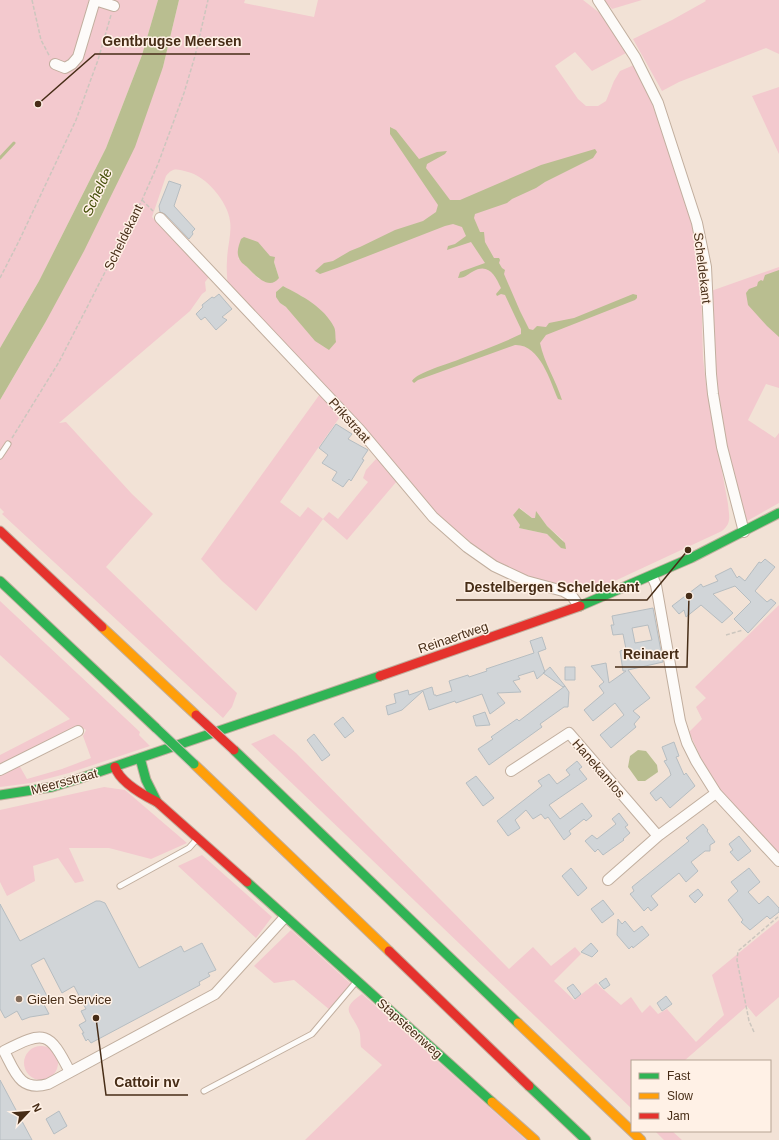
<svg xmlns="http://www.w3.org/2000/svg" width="779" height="1140" viewBox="0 0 779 1140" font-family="Helvetica,sans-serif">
<rect width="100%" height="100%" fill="#f2e2d6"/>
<path fill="#f3c9ce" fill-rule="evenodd" d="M0 0H158L142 55 106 148 39 281 0 348Z
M179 0H245L244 3 314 17 318 0H583L601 14 626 53 592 71 575 52 555 66 578 99 586 106H598L606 101 614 81 620 71 634 65 652 104 679 176 694 232 701 285 703 358 706 384 728 504C729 516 732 523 722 531L591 592H578L525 576 489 558 439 516 342 414 280 502 300 517 308 507 323 519 329 512 338 519 368 482 363 478 366 470 376 459 380 461 397 481 347 540 323 519 256 611 222 581 201 559 320 394 228 295C228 283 226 272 227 261 227 248 232 234 230 221 228 202 206 176 188 172 177 169 173 167 166 176L152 217 209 277 205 282 206 291 202 294 190 311 59 423 66 422 132 494 153 514 106 567 237 693 232 707 223 718 2 514 4 512 0 508V400L45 323 163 67ZM238 258 274 262 279 278 259 279ZM283 286 303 297 309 302 286 307 280 303 276 292ZM520 508 532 518H535L536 512 547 526 563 540 561 548 547 534 519 528 521 525 513 515Z
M604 0H642L612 9Z
M705 0H779V54L766 48 679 82 662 91 633 39 672 20 706 1Z
M779 87V154L752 96Z
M779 267V388L766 384 748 420 775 438 779 433V503L747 521 746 519 743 517 729 455 716 384 711 291Z
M0 601 140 732 139 735 150 746 69 773 31 783 0 787V775L19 765 27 779 62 769 91 758 83 736 86 730 79 726 0 765V755L70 719 0 655Z
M779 605V854L723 794 706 769 689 732 702 719 696 707 706 698 695 687Z
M274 734 296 753 509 969 533 947 551 966 575 947 581 954 554 981 574 1000 596 983 621 1005 631 997 642 1013 650 1005 658 1014 667 1009 696 1042 724 1015 712 975 779 920V997L756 1017 747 1006 684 1061H632V1109L251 744Z
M104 787 125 790 187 843 151 859 109 848H69L84 881 75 883 58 858 33 866 35 881 7 896 0 882V810Z
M202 855 272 917 256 938 178 866Z
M291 930 351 984 330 1010 294 980 274 983 254 966Z
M362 994 526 1140H305L382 1065 361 1047C360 1042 361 1035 359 1030 351 1012 339 1010 362 994Z
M24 1063a17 17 0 1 1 34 0a17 17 0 1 1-34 0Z
M655 1131H672L682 1140H664Z"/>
<path fill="#b9be90" d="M158 0H179L163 67 135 147 84 251 45 323 0 400V348L39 281 106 148 142 55Z
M390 127 396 130 419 159 437 152 447 151 445 154 427 164 426 168 450 200H460L541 165 595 149 597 152 593 158 545 182 536 188 512 199 507 203 475 214 474 218 480 232H484L485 242 494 258H499L500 260 499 263 502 268 505 270 504 274 520 311 529 329 533 330 537 326 546 327 549 323 574 318 633 294 637 295V298L635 300 546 335 540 343C544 363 556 380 562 400L558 399C550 381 540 344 515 345L418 380 414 383 412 381C417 372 449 364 460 359 480 351 501 344 521 334V329L505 295 501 294 497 296 496 294 501 288C495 275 488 262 472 272 467 275 464 278 458 278L460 272 485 263 471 242 447 250 448 246 455 244 466 236 462 227 453 224 445 226 337 268 320 274 315 271 324 263 333 261 350 251 360 247 395 230 423 221 436 212 438 205 390 134Z
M244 237 258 242 270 256 275 257 274 262 279 278C269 291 255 275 248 268 245 265 240 262 239 258 236 252 239 245 241 239Z
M779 270V337L767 326 748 305 746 293 749 289 757 286 758 282 761 280 763 281 765 275Z
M283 286C302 296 324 307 334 327 336 331 335 337 336 342L329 350 315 341 286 307 280 303 276 297V292Z
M519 508 532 518H535L536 511 547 526 565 543 566 549 561 548 547 534 519 528 520 525 513 515Z
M638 750 646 751 657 765 658 772 645 781H638L628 767 630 756Z"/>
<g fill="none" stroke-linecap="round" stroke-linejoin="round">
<path stroke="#b9be90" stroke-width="3" d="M0 158 14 143"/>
</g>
<path fill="#d1d5d8" stroke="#b6bdc1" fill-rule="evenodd" d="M169 181 181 185 174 206 195 229 192 232 193 234 189 239 165 214 160 212 159 206Z
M219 294 232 309 222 317 227 320 216 330 205 317 201 320 196 314 203 307 202 305 212 297 214 298Z
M336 424 352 434 348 439 368 450 362 459 364 460 351 481 349 479 343 487 332 480 337 472 322 463 328 455 319 448Z
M765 559 775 567 755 591 767 602 771 599 776 603 748 633 734 619 751 602 735 586 713 594 733 613 722 623 701 605 686 617 684 610 679 614 672 606 701 584 703 587 718 581 715 576 731 568 737 578 739 576 745 581 759 562 761 563Z
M653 608 663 662 628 670 650 698 633 711 640 717 634 724 636 727 611 748 600 735 624 715 615 703 593 721 584 710 604 693 599 686 604 682 591 666 606 663 609 683 626 671H623L620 651 626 649 623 634 613 635 611 625H614L612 616ZM648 625 652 640 635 643 632 628Z
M542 637 546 649 538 652 545 672 537 679 534 671 518 676 520 679 513 681 521 692 497 693 505 703 490 714 482 694 456 703 455 701 429 710 423 691 402 710 388 715 386 706 396 703 394 694 408 690 409 695 432 687 434 695H436V696L452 691 449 681 468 675 469 677 487 671 486 669 534 653 530 641Z
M550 667 565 686 563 687 543 673Z
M565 667H575V680H565Z
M565 686 569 692 568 707H564L540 724 542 727 489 765 478 749 493 739 491 737 517 719 519 721Z
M485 712 490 725 476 726 473 716Z
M343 717 354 731 345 738 334 724Z
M314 734 330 755 322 761 307 740Z
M674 742 679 756 676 757 684 775 686 773 695 786 670 808 661 797 656 801 650 793 671 775 669 769 664 761 667 760 662 747Z
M577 761 582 767 579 769 587 779 549 805 560 819 582 803 592 816 586 821 584 819 569 831 571 834 564 840 548 817 545 819 541 814 533 819 526 810 515 820 520 828 508 836 497 821 542 786 538 781 549 774 557 784 570 775 566 770Z
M476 776 494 798 483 806 466 783Z
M619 813 628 825 625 827 630 833 623 839 624 840 603 855 598 849 595 852 585 841 592 835 597 839 616 824 612 819Z
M703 824 708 830 707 831 715 842 710 845V851H705L691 862 698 871 686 882 679 873 651 896 658 905 651 911 648 907 644 911 630 894 634 891 632 887 689 841 686 838Z
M739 836 751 851 738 861 730 852 733 850 729 844Z
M571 868 587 888 578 896 562 876Z
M749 868 760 882 748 892 759 904 768 896 779 908V912L770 919 767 916 750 930 741 922 743 920 728 900 738 891 731 882Z
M698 889 703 895 695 903 689 896Z
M603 900 614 914 602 923 591 909Z
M96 901H100L105 903 139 968 181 946 184 952 202 943 216 970 208 973 210 976 199 982 200 985 91 1043 88 1039 86 1041 82 1033H84L79 1025 86 1021 81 1011 86 1009 74 986 62 993 44 958 31 965 47 996 41 999 49 1014 30 1017 22 1020 17 1011 5 1018 0 1009V904L20 941Z
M618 919 622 924 625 921 634 932 642 926 649 935 633 948 632 946 629 949 617 935Z
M591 943 598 951 592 957 581 952Z
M606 978 610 985 604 989 599 983Z
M573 984 581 994 575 999 567 988Z
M666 996 672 1004 662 1011 657 1003Z
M0 1080 32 1140H0Z
M59 1111 67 1126 54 1134 46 1119Z"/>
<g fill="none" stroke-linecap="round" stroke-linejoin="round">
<defs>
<path id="lane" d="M0 456 8 444
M120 886 189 848 197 839
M204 1091 312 1034 356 982"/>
<path id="street" d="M95 0 114 6
M598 0 635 57 658 103 697 223 706 267 711 374 713 394 722 447 744 532
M55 64 65 68 72 64 78 57 95 0
M160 218 360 430 433 517 467 547 494 566 526 581 563 591 572 596 579 606
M652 576 656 585 680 721 687 743 696 761 716 793 779 861
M0 770 78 731
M511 771 569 733 658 836
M608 880 658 836 716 793
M70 1072C49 1031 45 1030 4 1051 15 1072 20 1092 48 1084L215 994 285 917"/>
<path id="fast" d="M0 581 156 728
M580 606 691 558 779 513
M234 750 518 1023
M140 758 146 780 157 802
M0 795 52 787 78 779 380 676
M247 882 492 1102
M529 1086 586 1140"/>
<path id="slow" d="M102 627 196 715
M194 764 389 951
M518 1023 641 1140
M492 1102 535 1140"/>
<path id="jam" d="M0 531 102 627
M380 676 580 606
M115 767C120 782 143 795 157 802L247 882
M389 951 529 1086"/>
</defs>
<use href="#lane" stroke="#c1ae9e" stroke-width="7"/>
<use href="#street" stroke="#c1ae9e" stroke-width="12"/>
<use href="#fast" stroke="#c1ae9e" stroke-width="11"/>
<use href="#slow" stroke="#c1ae9e" stroke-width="11"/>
<use href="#jam" stroke="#c1ae9e" stroke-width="11"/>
<path stroke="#ccc6be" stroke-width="1.5" stroke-dasharray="4 2" stroke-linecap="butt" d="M32 0 41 40 50 57
M142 200 153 211
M0 278 19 241 76 120 98 60 111 15
M12 438 59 362 100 282 142 200 158 164 184 93 195 56 208 0
M726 635 743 630
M754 1032 749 1021 737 960 738 951 779 916"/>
<use href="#lane" stroke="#fdfbf9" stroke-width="5"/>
<use href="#street" stroke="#fdfbf9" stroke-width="10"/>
<use href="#fast" stroke="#30b455" stroke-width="9"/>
<use href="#slow" stroke="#ff9f0a" stroke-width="9"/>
<use href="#jam" stroke="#e5322d" stroke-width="9"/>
<defs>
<path id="fast-bridge" d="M156 728 194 764"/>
<path id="jam-bridge" d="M196 715 234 750"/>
</defs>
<use href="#fast-bridge" stroke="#cbbfb5" stroke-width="11" stroke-linecap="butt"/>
<use href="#jam-bridge" stroke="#cbbfb5" stroke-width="11" stroke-linecap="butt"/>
<use href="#fast-bridge" stroke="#30b455" stroke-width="9"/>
<use href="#jam-bridge" stroke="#e5322d" stroke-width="9"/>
</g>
<circle fill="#836c5a" stroke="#fff1e6" stroke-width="1.5" cx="19" cy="999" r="4"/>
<g text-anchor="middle" stroke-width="3" stroke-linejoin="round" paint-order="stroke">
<g font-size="13" fill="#472d17" stroke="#fff1e6">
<text transform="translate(123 237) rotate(-64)" y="5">Scheldekant</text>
<text transform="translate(703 268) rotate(83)" y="5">Scheldekant</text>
<text transform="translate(350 420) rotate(48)" y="5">Prikstraat</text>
<text transform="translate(453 637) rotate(-19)" y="5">Reinaertweg</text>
<text transform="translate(599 768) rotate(49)" y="5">Hanekamlos</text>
<text transform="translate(64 781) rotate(-15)" y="5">Meersstraat</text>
<text transform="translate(410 1028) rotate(42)" y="5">Stapsteenweg</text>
</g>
<g font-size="13" fill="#472d17" stroke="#fff1e6" text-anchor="start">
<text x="27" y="1004">Gielen Service</text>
</g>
<g font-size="14" font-style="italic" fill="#444f08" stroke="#fff1e6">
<text transform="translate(97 192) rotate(-65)" y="5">Schelde</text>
</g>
</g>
<path fill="none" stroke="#472d17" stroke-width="1.5" d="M38 104L95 54H250M688 550L647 600H456M689 596L687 667H615M96 1018L106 1095H188"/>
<g fill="#472d17" stroke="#fff1e6" stroke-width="1.5">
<circle cx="38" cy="104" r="4"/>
<circle cx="688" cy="550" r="4"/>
<circle cx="689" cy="596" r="4"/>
<circle cx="96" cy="1018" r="4"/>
</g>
<g font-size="14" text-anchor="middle" font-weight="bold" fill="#472d17" stroke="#fff1e6" stroke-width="3" stroke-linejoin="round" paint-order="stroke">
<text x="172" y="46">Gentbrugse Meersen</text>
<text x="552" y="592">Destelbergen Scheldekant</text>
<text x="651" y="659">Reinaert</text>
<text x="147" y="1087">Cattoir nv</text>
</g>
<rect x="631" y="1060" width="140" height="72" fill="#fff1e6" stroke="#b5a393"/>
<rect x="639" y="1073" width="20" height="6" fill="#30b455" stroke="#b5a393"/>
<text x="667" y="1080" font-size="12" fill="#472d17">Fast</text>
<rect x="639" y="1093" width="20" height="6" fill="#ff9f0a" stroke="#b5a393"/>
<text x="667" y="1100" font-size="12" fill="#472d17">Slow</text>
<rect x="639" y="1113" width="20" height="6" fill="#e5322d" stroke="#b5a393"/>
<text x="667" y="1120" font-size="12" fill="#472d17">Jam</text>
<g transform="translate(28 1112) rotate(64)" stroke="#fff1e6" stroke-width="3" paint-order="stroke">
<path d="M0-3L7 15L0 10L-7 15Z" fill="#472d17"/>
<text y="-6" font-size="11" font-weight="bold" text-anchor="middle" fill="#472d17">N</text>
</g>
</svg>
